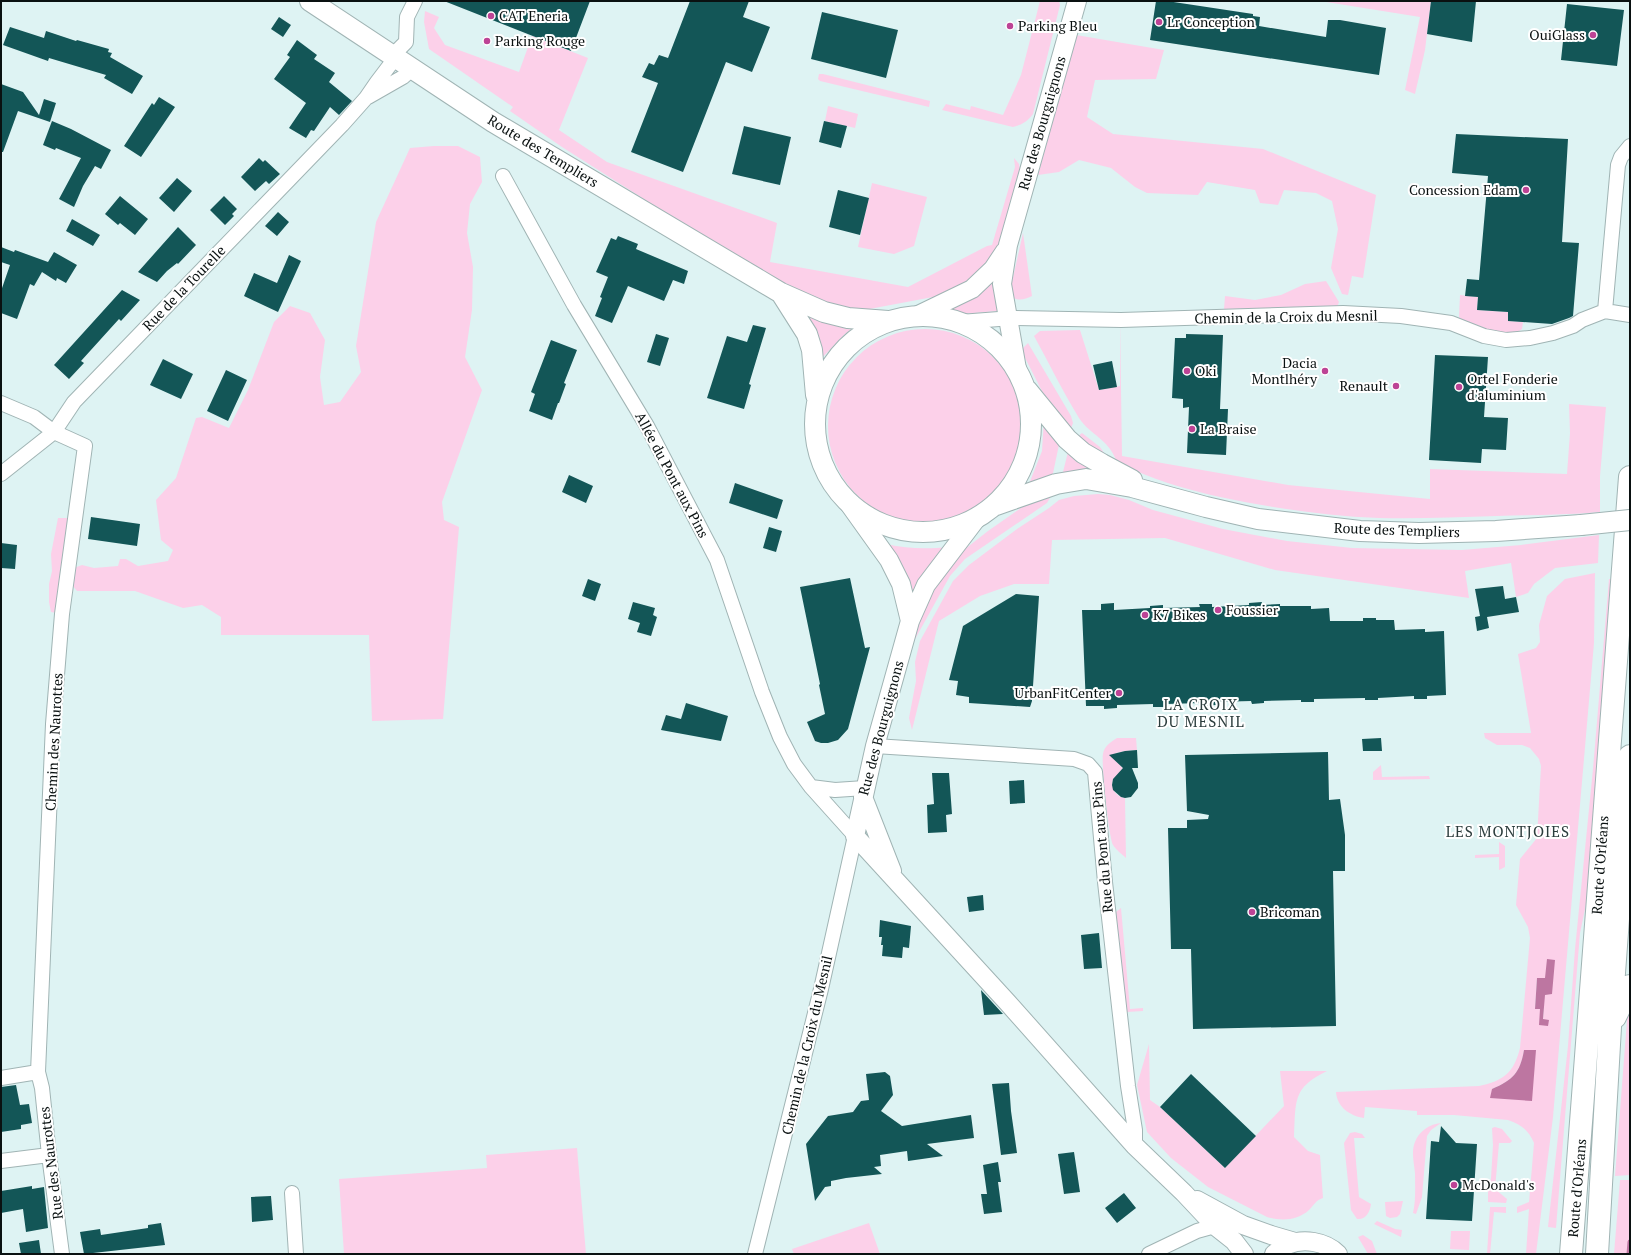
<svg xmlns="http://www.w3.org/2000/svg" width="1631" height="1255" viewBox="0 0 1631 1255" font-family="'PT Serif',serif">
<rect width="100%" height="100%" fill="#def3f3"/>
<path fill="#fcd0e9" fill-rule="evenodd" d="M1040 1H1059L1060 5 1033 114C1027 122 1021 125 1013 127L942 110 946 104 970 110 971 106 1003 115 1021 75Z
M1320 1H1431L1425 50 1415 94 1405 90 1420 17Z
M425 11 439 17 434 28 445 45 519 72 532 36 588 58 559 130 607 162 777 223 770 262 908 287 987 246 992 245 1015 167 1014 158 1019 164 1020 170 999 247 985 267 949 294 864 310 818 304 647 201 562 147 510 111 513 107 429 49 424 22Z
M1076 35 1164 50 1156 79 1095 80 1087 117 1113 134 1263 149 1376 195 1363 278 1352 276 1348 295 1342 294 1331 268 1338 229 1332 201 1316 193 1284 190 1278 205 1260 203 1255 190 1207 182 1198 195 1147 193 1135 187 1111 168 1079 160 1059 172 1038 175Z
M819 74H823L930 101 929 107 820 81 818 79Z
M828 106 858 114 855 128 825 121Z
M434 146H458L480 157 482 182 470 204 467 233 473 267 472 310 465 357 482 390 442 502 444 520 459 527 443 719 372 721 369 635H221V617L202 605 183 608 135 591H77L69 581 62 579 59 585 56 613 51 612 49 602V584L52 571 51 554 58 518H68L75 526 74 568 82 565 94 568 118 566 120 559H126L138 566 168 561 173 550 161 540 156 500 176 478 196 418 202 417 229 428 248 390 274 322 290 306 310 313 325 340 320 377 324 405 340 402 361 372 356 346 376 222 410 148Z
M872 183 927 197 914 246 894 254 858 247Z
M1023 233 1032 296C1024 300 1019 301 1011 297L1012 282Z
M998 269 996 288 997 311 962 314 945 308Z
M1326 281 1339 302 1337 307 1224 309 1225 296 1255 300 1281 295 1305 284Z
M1460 295 1478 297 1477 310 1508 312V321L1523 322 1522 329 1516 333 1506 334 1467 325 1459 317Z
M798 307 858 324 845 334 819 361Z
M1120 320 1122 456 1288 485 1430 499V469L1567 474 1570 433 1569 404 1606 407 1600 476V512C1566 515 1531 515 1497 516 1458 517 1418 519 1379 518 1326 516 1272 508 1220 497 1185 489 1150 479 1117 462 1108 438 1091 436 1079 418 1063 392 1049 363 1034 336L1040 331 1080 330 1099 390 1120 386Z
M828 426a97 97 0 1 1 194 0a97 97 0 1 1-194 0Z
M1028 343 1071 416 1073 423 1070 431 1044 395 1021 350Z
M1044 418 1060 440 1052 478 1027 489 1042 451Z
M1082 433 1100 447 1108 459 1076 438Z
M1069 448 1103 471 1062 476Z
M1098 494 1110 495 1129 500 1153 510 1223 529 1287 541 1352 548 1462 550 1521 545 1599 535 1598 563 1555 568 1534 584 1528 593 1516 597 1511 563 1465 571 1469 598 1275 570 1165 538 1052 540 1049 584H1014L980 596 939 621 912 730 909 718 916 681 915 662 920 641 953 581 969 565 1017 529 1049 508 1059 500 1074 496Z
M1051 496 1047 503 965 559 950 576 914 641 916 626 929 595 951 560 988 531 1031 501Z
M886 544C908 549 927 549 949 547L912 602Z
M1595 573 1594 643 1553 1117 1536 1254H1526L1529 1209 1517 1213V1207L1529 1202 1534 1143C1529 1130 1520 1124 1508 1120L1454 1115H1417V1111L1365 1107 1364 1118C1350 1116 1337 1107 1336 1092L1479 1086C1503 1081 1514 1073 1520 1048L1530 938 1528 927 1516 905 1520 859 1537 838 1541 766 1539 759 1530 748 1522 745H1497L1485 738 1484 733H1531L1518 654 1536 648 1540 642 1539 625 1547 596 1565 579ZM1537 978H1545L1543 1020 1540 1025V1009H1535ZM1524 1050 1532 1101 1492 1089C1513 1080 1520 1073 1524 1050Z
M1609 579H1613L1590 885 1580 933 1556 1228 1548 1227 1568 1046 1575 949 1593 769Z
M1117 738H1136L1137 750 1125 751 1116 753 1114 758 1126 772 1113 779C1111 789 1115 796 1125 798L1126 858C1122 854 1116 850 1113 845 1109 839 1101 762 1103 754 1104 746 1111 742 1117 738Z
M1381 765 1382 777 1429 776 1430 779 1373 780V772Z
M1499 842 1505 846V867L1499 870V857L1475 858V855L1499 854Z
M1121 908 1130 1009 1143 1008V1011L1127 1012 1116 912Z
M1630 1007V1175L1615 1176 1627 1020Z
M1149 1044 1150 1100 1160 1107 1225 1168 1284 1106 1280 1071H1327C1292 1088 1296 1101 1294 1137L1308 1151 1320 1155 1323 1198C1316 1200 1314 1205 1309 1210 1297 1221 1281 1221 1267 1217L1208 1187 1171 1158 1147 1132 1137 1085Z
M1441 1123 1431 1130 1427 1136 1422 1197 1416 1214 1413 1213C1416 1200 1415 1187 1415 1173 1414 1163 1411 1151 1415 1142 1419 1131 1430 1124 1441 1123Z
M1495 1127 1502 1129 1512 1141 1510 1143H1499L1495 1189 1507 1199 1506 1203 1488 1202V1191L1491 1178 1493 1145 1492 1128Z
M1355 1132 1362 1134 1365 1138H1354L1359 1197 1371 1204C1370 1212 1366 1220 1357 1219L1351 1210 1344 1143 1350 1133Z
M577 1148 586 1254H344L339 1179 487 1168 486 1155Z
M1620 1180H1630V1254H1614Z
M1403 1201 1400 1214 1397 1217 1390 1218 1386 1216 1385 1202Z
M1490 1207H1506V1213L1494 1212 1490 1254H1487Z
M1377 1221 1395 1229 1402 1230 1401 1237 1374 1224Z
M869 1223 880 1254H794L792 1249Z
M1451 1231H1470L1469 1250 1450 1249Z
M1363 1235 1372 1241 1377 1254H1368L1358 1237Z"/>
<path fill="#bd76a1" d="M1547 959 1555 960 1552 994 1545 995 1543 1019 1549 1020 1548 1026 1539 1025 1540 1009H1535L1537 978H1545Z
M1524 1050H1536L1532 1101 1490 1098 1492 1089C1513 1080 1520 1073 1524 1050Z"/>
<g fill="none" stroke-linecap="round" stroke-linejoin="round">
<path stroke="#bd76a1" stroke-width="5" d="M1629 1254 1630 1242"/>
</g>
<path fill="#135657" d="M444 1H590L571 51Z
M690 1H749L743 17 770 27 752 72 726 62 683 172 631 152 658 83 642 77 649 63 654 65 659 55 668 58Z
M1156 1H1167L1253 14V16L1260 17 1259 26 1326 37 1328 20H1340L1386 28 1379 75 1150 40Z
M1431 1H1476L1472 42 1427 34Z
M1567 4 1624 10 1617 66 1561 60Z
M822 12 898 30 886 78 811 59Z
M279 17 291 25 283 37 271 29Z
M10 27 44 38 46 31 76 41 77 40 109 49 108 52 112 53 110 57 143 76 132 94 104 78 106 75 49 58 48 61 3 45Z
M297 40 317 55 314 59 335 73 329 82 352 101 339 115 330 107 314 131 311 130 306 138 289 128 306 103 274 79 290 57 287 55Z
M1 84 23 92 39 115 44 99 56 103 50 122 18 111 3 152H1Z
M159 97 175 107 141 157 124 146 152 103 154 105Z
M52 121 71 129 111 150 101 169 95 166 83 186 74 207 59 199 81 158 56 148 55 150 43 145Z
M824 121 847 126 841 148 819 142Z
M744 126 791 137 780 185 732 174Z
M1456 134 1568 139 1562 242 1579 243 1573 316 1569 318 1552 324 1508 321V312L1477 310 1478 297 1465 296 1467 279 1479 280 1488 176 1452 173Z
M259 158 263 162 265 160 280 174 269 184 266 181 255 191 241 177Z
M177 178 192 191 174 212 159 198Z
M838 190 869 198 860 235 829 227Z
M120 196 148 219 135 235 120 223 118 225 105 214Z
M224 196 237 209 232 214 234 216 225 225 210 210Z
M278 212 289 222 277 236 265 226Z
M72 219 100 235 93 246 66 231Z
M178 227 196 245 178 264 177 263 167 271 157 282 138 272Z
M618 236 638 244 636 249 688 271 684 284 673 280 664 301 628 286 612 323 595 316 602 298 600 297 608 277 596 272 611 238 616 240Z
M1 247 14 252 15 250 48 262 54 252 77 265 66 283 57 278 56 281 42 272 34 286 30 284 17 319 1 313V291L10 265 1 262Z
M289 255 301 261 278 312 244 296 254 273 277 283Z
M122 290 140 300 121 321 119 319 81 361 84 363 69 379 54 365Z
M753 325 766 328 749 384 751 385 744 409 707 398 727 336 747 342Z
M656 334 669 338 660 366 647 362Z
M1186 334 1223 335 1220 409H1228L1226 455 1187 453 1189 407 1183 408V399L1172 398 1175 338H1186Z
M551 340 577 350 564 383 566 384 559 403H558L552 420 529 411 535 394 531 392Z
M1435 355 1488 357 1484 417 1508 418 1506 450 1482 449 1481 463 1429 460Z
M163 359 193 374 181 399 150 385Z
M1112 361 1117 387 1099 390 1093 365Z
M226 370 247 380 228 421 207 411Z
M569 475 593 486 586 503 562 492Z
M735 483 783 500 777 519 729 503Z
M91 517 140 524 137 546 88 539Z
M769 527 782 531 776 552 763 548Z
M1 543 17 545 15 569 1 568Z
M850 578 865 648 870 647 848 729 838 740 828 743H821L815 741 807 722 825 714 819 685 820 684 800 587Z
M588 579 601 584 595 601 582 596Z
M1503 586 1505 599 1516 597 1519 612 1487 617 1489 628 1477 631 1475 617 1480 616 1475 589Z
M1016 594 1039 596 1032 701 1030 707 969 703V697L956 695 958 681 949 680 963 626Z
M633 602 655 608 653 615 657 617 651 636 637 632 640 623 628 619Z
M1262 602 1261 605 1280 604V606H1311V609L1329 608 1330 621H1363V618H1376V620H1394L1395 630 1425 629V632L1444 631 1446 695 1427 696V699H1414V696L1378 698V700H1365V698L1314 699V702H1301V700L1264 701V703L1252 704 1251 701 1215 702 1216 705 1203 706 1202 703 1166 704V707H1153V704L1117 705V708L1104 709V706H1086L1082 610H1101V604L1114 603V610L1150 608V606L1163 605V608L1200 607 1199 604H1212V607L1249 605V603Z
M686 703 728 716 721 741 661 730 666 715 681 719Z
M1381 738 1382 751H1363L1362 739Z
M1137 750 1138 768H1132L1138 783V788L1131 797 1125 798 1121 797 1113 790 1112 785 1113 779 1123 768 1109 755 1125 751Z
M1328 752 1329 800 1340 799 1345 835V871H1333L1336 1026 1193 1029 1191 949H1171L1168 828H1187V820L1208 819 1209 815 1187 811 1185 755Z
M932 773H949L952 814 946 815 947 832 928 833 927 805 934 804Z
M1024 780 1025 803 1010 804 1009 781Z
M983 895 984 910 969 912 967 897Z
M880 920 911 926 909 948 903 947 902 958 882 956 883 945H881L882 937H879Z
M1099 933 1102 968 1084 969 1081 935Z
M981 990 1003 1014 984 1015Z
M885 1072 890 1076 893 1095 881 1111 902 1126 971 1115 974 1138 927 1144 943 1156 908 1161 907 1151 880 1155 881 1166 874 1167 882 1174 846 1178 831 1181V1186L825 1187 815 1201 806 1144 828 1116 853 1112 861 1101 869 1100 866 1074Z
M1191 1074 1256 1136 1225 1168 1160 1107Z
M1009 1083 1011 1111 1017 1153 1001 1155 992 1084Z
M16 1085 20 1105 29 1104 32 1123 21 1125V1129L1 1132V1087Z
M1441 1126 1456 1143 1477 1144 1472 1221 1426 1219 1431 1141 1439 1142Z
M1074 1152 1080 1192 1064 1194 1058 1154Z
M998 1162 1001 1182H998L1002 1212 984 1214 981 1194H987L983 1165Z
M32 1186V1189L44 1187 48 1228 26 1232 23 1209 1 1213V1191Z
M1124 1193 1136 1208 1117 1223 1105 1208Z
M271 1196 273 1220 252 1222 251 1197Z
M161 1223 165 1245 84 1254 80 1232 100 1229 101 1235 148 1228V1225Z
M39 1240 41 1254H21L19 1243Z"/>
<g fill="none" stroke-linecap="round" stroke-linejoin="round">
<defs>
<path id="minor" d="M393 55 406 42 407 17 415 1
M368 97 403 77 412 69
M503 176 574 305 647 426 717 560 762 692 780 737 794 764 811 787 855 836 821 989 755 1254
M1605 311 1618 165 1621 157 1630 146
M960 322 1012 318 1121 320 1343 313 1401 316 1451 323 1484 336 1506 340 1530 338 1553 333 1573 326 1582 320 1605 311 1630 315
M1 403 34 417 54 432 85 446 62 614 53 724 38 1072 42 1088 49 1155 62 1254
M1 474 54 432 74 402 342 125 366 98 377 82 396 57
M875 746 1074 759 1088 764 1095 772 1105 882 1128 1086 1135 1130V1146
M811 787 835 790 865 788
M1 1078 38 1072
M1 1161 49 1155
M292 1193 296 1254
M1149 1254 1197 1231 1215 1226"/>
<path id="tertiary" d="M916 316 972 289 993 269 1005 251
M1017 369 1002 284 1008 245 1077 1
M849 504 889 560 901 584 910 621
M977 518 926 585 910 621 875 746 855 836 1008 1003 1135 1146 1184 1193 1215 1226 1234 1241 1244 1254
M863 797 892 871
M1197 1200 1243 1225 1271 1235 1295 1242
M1274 1254C1278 1251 1282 1247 1287 1245 1303 1238 1325 1241 1338 1254"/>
<path id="secondary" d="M310 1 493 122 781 293 824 312 848 318 888 321
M781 293 807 334 812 350 816 395
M815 424a108 108 0 1 1 216 0a108 108 0 1 1-216 0Z
M1027 390 1067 439 1083 453 1102 464 1132 480
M996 505 1056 484 1086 479 1132 487 1206 507 1258 519 1360 531 1419 533 1496 531 1581 525"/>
<path id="primary" d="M1615 1017 1630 986
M1571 1254 1630 477
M1597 1254 1610 1027 1630 756"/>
</defs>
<use href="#minor" stroke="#a0b4b4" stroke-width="16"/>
<use href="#tertiary" stroke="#a0b4b4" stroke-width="20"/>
<use href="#secondary" stroke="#a0b4b4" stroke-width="22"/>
<use href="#primary" stroke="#a0b4b4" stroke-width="24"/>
<use href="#minor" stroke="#fff" stroke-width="14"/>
<use href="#tertiary" stroke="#fff" stroke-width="18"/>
<use href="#secondary" stroke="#fff" stroke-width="20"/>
<use href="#primary" stroke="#fff" stroke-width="22"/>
<defs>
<path id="secondary-bridge" d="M1581 525 1630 520"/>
</defs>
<use href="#secondary-bridge" stroke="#a0b4b4" stroke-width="22" stroke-linecap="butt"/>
<use href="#secondary-bridge" stroke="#fff" stroke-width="20"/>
</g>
<g fill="#bd4395" stroke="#fff" stroke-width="1.5">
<circle cx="491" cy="16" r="4"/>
<circle cx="1159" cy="22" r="4"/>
<circle cx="1010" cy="26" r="4"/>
<circle cx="1593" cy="35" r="4"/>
<circle cx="487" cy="41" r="4"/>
<circle cx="1526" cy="190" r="4"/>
<circle cx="1187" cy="371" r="4"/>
<circle cx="1325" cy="371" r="4"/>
<circle cx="1396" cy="386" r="4"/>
<circle cx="1459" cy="387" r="4"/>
<circle cx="1192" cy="429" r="4"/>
<circle cx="1218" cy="610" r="4"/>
<circle cx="1145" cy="615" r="4"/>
<circle cx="1119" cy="693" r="4"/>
<circle cx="1252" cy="912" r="4"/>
<circle cx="1454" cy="1185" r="4"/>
</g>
<g text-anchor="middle" stroke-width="4" stroke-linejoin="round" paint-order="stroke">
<g font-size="14" fill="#0a1111" stroke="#fff" text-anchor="start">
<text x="499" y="21">CAT Eneria</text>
<text x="1167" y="27">Lr Conception</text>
<text x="1018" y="31">Parking Bleu</text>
<text x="1585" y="40" text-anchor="end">OuiGlass</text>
<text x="495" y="46">Parking Rouge</text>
<text x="1518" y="195" text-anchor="end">Concession Edam</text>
<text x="1317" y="368" text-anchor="end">Dacia<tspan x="1317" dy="16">Montlhéry</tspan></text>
<text x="1195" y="376">Oki</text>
<text x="1467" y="384">Ortel Fonderie<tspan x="1467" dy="16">d'aluminium</tspan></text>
<text x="1388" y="391" text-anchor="end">Renault</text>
<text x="1200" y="434">La Braise</text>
<text x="1226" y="615">Foussier</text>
<text x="1153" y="620">K7 Bikes</text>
<text x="1111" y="698" text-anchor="end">UrbanFitCenter</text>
<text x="1260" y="917">Bricoman</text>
<text x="1462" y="1190">McDonald's</text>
</g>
<g font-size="14" fill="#0a1111" stroke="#fff">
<text transform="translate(1042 123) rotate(-74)" y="5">Rue des Bourguignons</text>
<text transform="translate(543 151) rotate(31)" y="5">Route des Templiers</text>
<text transform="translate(184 288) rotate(-46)" y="5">Rue de la Tourelle</text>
<text transform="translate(1286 317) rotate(-1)" y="5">Chemin de la Croix du Mesnil</text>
<text transform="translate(672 475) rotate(62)" y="5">Allée du Pont aux Pins</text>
<text transform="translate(1397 530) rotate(2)" y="5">Route des Templiers</text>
<text transform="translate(881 728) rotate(-75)" y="5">Rue des Bourguignons</text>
<text transform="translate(54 742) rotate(-87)" y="5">Chemin des Naurottes</text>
<text transform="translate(1102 847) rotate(-95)" y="5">Rue du Pont aux Pins</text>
<text transform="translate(1600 865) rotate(-86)" y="5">Route d'Orléans</text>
<text transform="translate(807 1045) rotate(-77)" y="5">Chemin de la Croix du Mesnil</text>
<text transform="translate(51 1163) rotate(-97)" y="5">Rue des Naurottes</text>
<text transform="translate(1577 1188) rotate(-85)" y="5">Route d'Orléans</text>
</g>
<g font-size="15" letter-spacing="1" fill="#2c3d3d" stroke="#fff">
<text x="1201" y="710">LA CROIX<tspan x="1201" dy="17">DU MESNIL</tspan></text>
<text x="1508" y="837">LES MONTJOIES</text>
</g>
</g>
<rect width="1631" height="1255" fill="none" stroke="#0a1111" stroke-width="4"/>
</svg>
